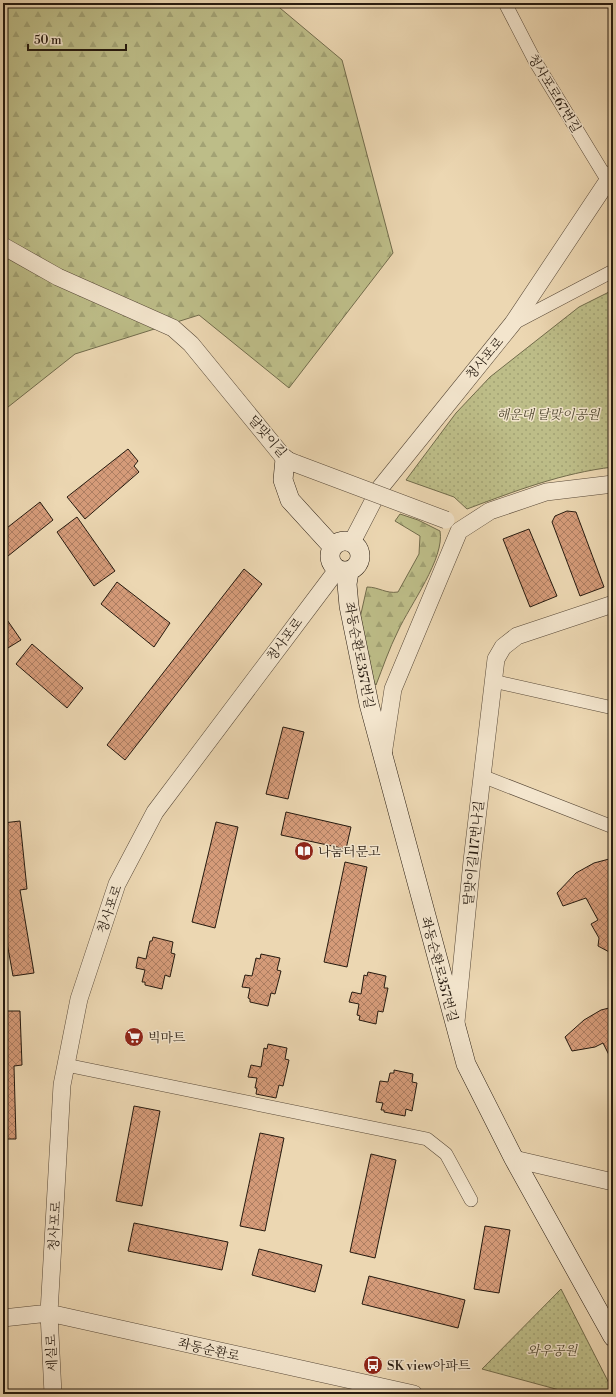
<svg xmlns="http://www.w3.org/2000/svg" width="616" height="1397" viewBox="0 0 616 1397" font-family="'Libre Bodoni','Noto Serif KR',serif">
<defs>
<pattern id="forest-firs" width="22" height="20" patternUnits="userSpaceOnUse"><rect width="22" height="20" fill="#bdbd88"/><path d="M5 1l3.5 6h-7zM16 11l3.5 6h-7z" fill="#a2a274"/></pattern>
<pattern id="park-dots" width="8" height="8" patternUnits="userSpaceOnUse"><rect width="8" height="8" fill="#bdbd88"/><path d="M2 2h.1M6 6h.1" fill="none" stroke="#a2a274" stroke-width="1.8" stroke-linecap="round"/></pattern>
<pattern id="building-cross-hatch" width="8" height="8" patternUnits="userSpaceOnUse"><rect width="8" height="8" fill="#d59b79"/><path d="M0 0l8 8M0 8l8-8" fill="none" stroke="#ad7e62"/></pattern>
</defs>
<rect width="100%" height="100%" fill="#ecd7b2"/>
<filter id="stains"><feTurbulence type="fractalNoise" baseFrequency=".005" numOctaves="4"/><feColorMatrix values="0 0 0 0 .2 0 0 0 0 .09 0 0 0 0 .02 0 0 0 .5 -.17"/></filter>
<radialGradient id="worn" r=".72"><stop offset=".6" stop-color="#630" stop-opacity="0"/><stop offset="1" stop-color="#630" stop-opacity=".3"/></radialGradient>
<path fill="url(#forest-firs)" stroke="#726c4c" d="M3 3H274L342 60 393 253 289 388 199 315 75 354 3 411Z
M400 514 418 520 440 531C445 558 410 605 398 631 389 649 383 667 376 685L372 679 360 618 367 587C379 587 386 594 398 592L419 554 420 536 395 521Z"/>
<path fill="url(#park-dots)" stroke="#726c4c" d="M613 290V467C562 473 515 491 467 509L454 497 406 480 456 413 490 377 579 307Z
M561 1289 613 1391V1394H574L482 1369Z"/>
<path fill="url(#building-cross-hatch)" stroke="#261a0f" d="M128 449 138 461 134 466 139 472 85 519 67 497Z
M40 502 53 520 3 560V531Z
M567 511 576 512 604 587 580 596 552 522 555 516Z
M77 517 115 571 94 586 57 532Z
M529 529 557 596 530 607 503 539Z
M244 569 262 584 125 760 107 745Z
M117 582 170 623 154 647 101 604Z
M3 614 21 640 3 651Z
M32 644 83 688 67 708 16 664Z
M283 727 304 732 288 799 266 794Z
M286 812 351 827 346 849 281 835Z
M20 821 27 889 20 890 34 973 13 976 3 920V906H6L3 881V823Z
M216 822 238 827 215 928 192 922Z
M613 858V882L610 885 613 891V954L598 946 599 938 591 924 598 920 586 898 563 906 557 893 576 873 594 863Z
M345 862 367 867 347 967 324 962Z
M153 937 173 942 171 953 175 954 170 977 165 975 162 989 145 985V982H142L145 970 136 968 138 957 146 959 150 941H152Z
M261 954 280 958 277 970 281 971 275 994 271 993 268 1006 250 1002V999L248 998 250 988 242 987 245 975 252 976 256 958 260 959Z
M368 972 386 976 384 988H388L383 1012 378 1011 376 1024 359 1020 360 1016 357 1015 359 1004 349 1002 352 992 361 994 364 975 367 976Z
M613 1007V1063L603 1043 595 1047 572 1051 565 1037 584 1020 601 1010Z
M3 1011H20L22 1065 14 1066 16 1139H3Z
M268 1044 287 1048 285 1059 289 1060 283 1086 279 1085 276 1098 256 1094 257 1088H255L257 1078 248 1077 251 1065 261 1067 264 1048 267 1049Z
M394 1070 413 1074 412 1082 417 1083 412 1111 406 1109 405 1116 384 1112V1110H381L383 1103 376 1102 380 1081 388 1082 390 1073H394Z
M134 1106 160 1111 142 1206 116 1201Z
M260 1133 284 1138 265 1231 240 1226Z
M371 1154 396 1160 375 1258 350 1252Z
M134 1223 228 1242 222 1270 128 1251Z
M485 1226 510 1230 499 1293 474 1289Z
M259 1249 322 1265 315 1292 252 1275Z
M369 1276 465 1300 458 1328 362 1304Z"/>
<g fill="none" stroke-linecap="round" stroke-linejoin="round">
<defs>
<path id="minor" d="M505 3 535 61 608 181
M514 323 613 271
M493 681 613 708
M482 776 613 827
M66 1065 427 1139 446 1154 471 1200"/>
<path id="tertiary" d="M3 246 58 277 173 328 191 344 285 459 297 464
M459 531 490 511 546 492 613 484
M352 542 380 488 513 323 613 173
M383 755 393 689 459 531
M456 1022 472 861 496 659 503 647 517 636 613 604
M514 1159 613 1182
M3 1318 49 1313 414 1394
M53 1394 49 1313 62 1085 79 999 117 884 155 812 337 570"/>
<path id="secondary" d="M285 459 283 480 290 500 332 546
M330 556a15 15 0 1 1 30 0a15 15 0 1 1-30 0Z
M349 572 347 584 349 606 369 704 466 1064 514 1159 613 1337"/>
</defs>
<use href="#minor" stroke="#584938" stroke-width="14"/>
<use href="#tertiary" stroke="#584938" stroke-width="18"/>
<use href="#secondary" stroke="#261a0f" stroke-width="20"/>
<use href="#minor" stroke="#f3e5cd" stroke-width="13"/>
<use href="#tertiary" stroke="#f3e5cd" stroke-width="17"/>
<use href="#secondary" stroke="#f3e5cd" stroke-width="19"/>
<defs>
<path id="tertiary-bridge" d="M297 464 446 520"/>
</defs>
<use href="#tertiary-bridge" stroke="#584938" stroke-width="18" stroke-linecap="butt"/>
<use href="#tertiary-bridge" stroke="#f3e5cd" stroke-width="17"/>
</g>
<defs>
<symbol id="library-disc" viewBox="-11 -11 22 22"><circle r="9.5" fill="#8f2418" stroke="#f3e5cd"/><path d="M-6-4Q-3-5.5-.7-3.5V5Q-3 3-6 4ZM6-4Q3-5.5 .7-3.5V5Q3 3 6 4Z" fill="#fff"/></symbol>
<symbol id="supermarket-disc" viewBox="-11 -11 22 22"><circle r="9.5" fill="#8f2418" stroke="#f3e5cd"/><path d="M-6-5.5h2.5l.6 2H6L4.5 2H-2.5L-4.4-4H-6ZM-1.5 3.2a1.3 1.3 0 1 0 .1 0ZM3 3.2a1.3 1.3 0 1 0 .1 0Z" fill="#fff"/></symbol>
<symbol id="bus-disc" viewBox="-11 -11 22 22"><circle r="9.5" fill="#8f2418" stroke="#f3e5cd"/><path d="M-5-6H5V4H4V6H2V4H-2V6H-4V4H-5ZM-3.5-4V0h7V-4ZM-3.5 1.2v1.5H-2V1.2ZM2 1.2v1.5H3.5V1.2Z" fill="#fff"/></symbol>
</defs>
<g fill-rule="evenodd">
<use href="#library-disc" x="293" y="840" width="22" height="22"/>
<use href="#supermarket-disc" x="123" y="1026" width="22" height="22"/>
<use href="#bus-disc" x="362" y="1354" width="22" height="22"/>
</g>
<g text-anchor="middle" stroke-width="3" stroke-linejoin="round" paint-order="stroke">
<g font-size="13" fill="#261a0f" stroke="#f3e5cd">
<text transform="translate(555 93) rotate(59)" y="5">청사포로67번길</text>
<text transform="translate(484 358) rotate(-50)" y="5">청사포로</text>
<text transform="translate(268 436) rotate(49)" y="5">달맞이길</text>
<text transform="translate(284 639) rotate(-53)" y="5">청사포로</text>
<text transform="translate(360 655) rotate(79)" y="5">좌동순환로357번길</text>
<text transform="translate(473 853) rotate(-84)" y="5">달맞이길117번나길</text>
<text transform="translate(109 909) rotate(-71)" y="5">청사포로</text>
<text transform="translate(440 969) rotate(75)" y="5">좌동순환로357번길</text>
<text transform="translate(54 1226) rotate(-87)" y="5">청사포로</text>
<text transform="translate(209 1349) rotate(13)" y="5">좌동순환로</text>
<text transform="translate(51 1353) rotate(-93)" y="5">세실로</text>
</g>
<g font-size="13" font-style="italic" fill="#534b33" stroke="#f3e5cd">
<text x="548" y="419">해운대 달맞이공원</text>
<text x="552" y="1355">와우공원</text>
</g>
<g font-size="13" fill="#261a0f" stroke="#f3e5cd" text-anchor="start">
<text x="318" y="856">나눔터문고</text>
<text x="148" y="1042">빅마트</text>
<text x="387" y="1370">SK view아파트</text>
</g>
</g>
<rect width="616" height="1397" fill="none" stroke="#ecd7b2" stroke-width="16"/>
<rect x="4" y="4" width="608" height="1389" fill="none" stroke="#261a0f" stroke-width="2"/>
<rect x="8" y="8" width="600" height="1381" fill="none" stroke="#261a0f"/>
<path d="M28 44v6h98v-6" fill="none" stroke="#261a0f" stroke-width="2"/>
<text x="34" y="44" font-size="12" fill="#261a0f" stroke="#f3e5cd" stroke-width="3" paint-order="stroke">50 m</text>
<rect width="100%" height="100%" filter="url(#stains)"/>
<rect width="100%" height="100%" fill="url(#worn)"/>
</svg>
